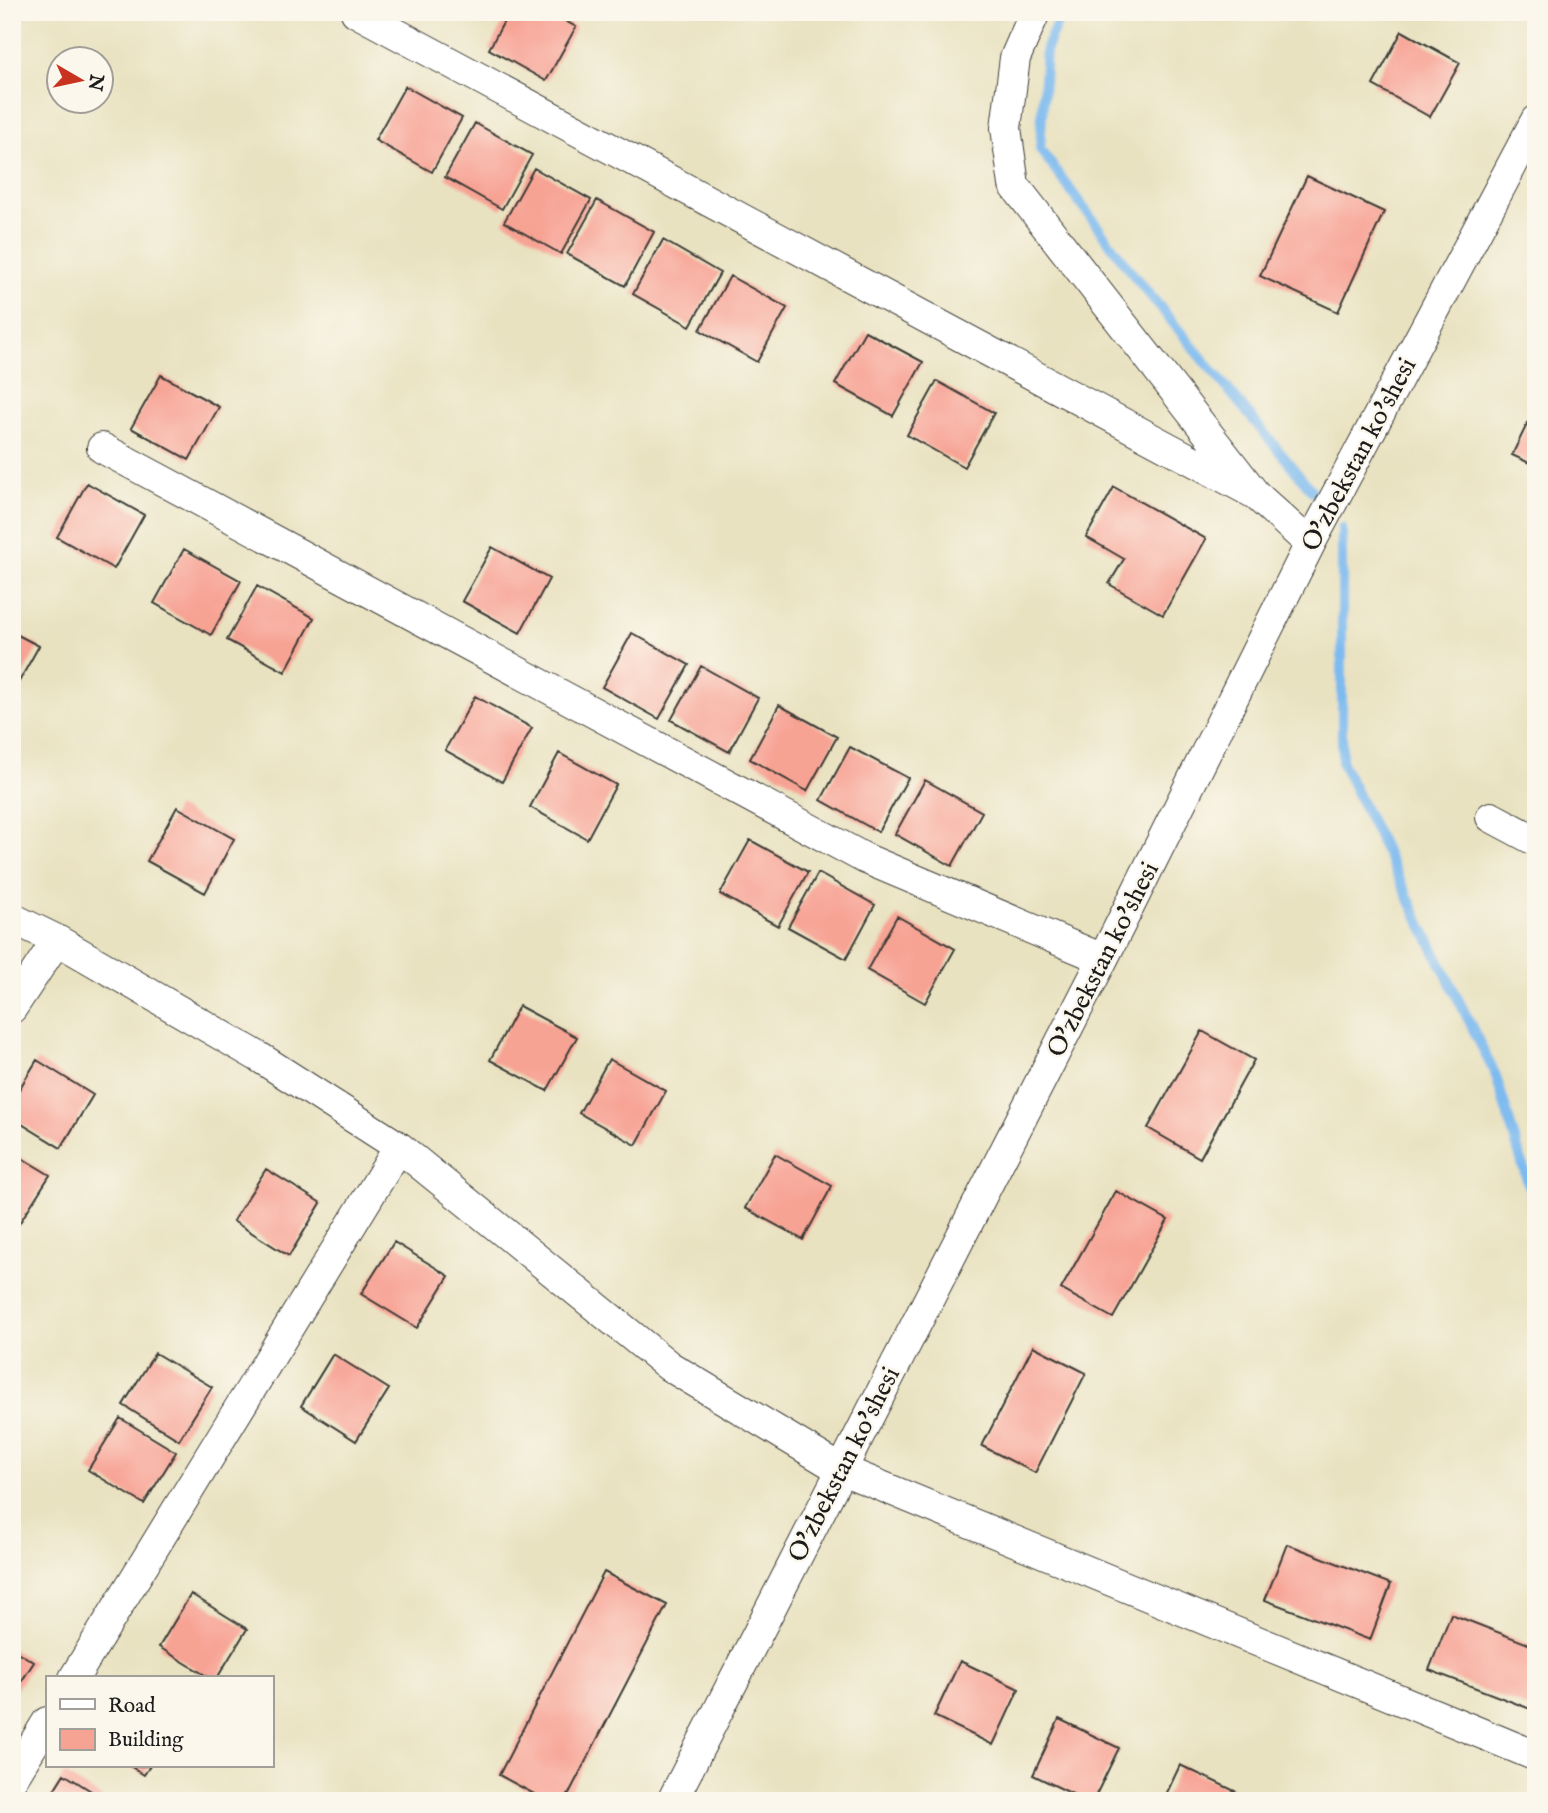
<svg xmlns="http://www.w3.org/2000/svg" width="1548" height="1813" viewBox="0 0 1548 1813" font-family="'IM FELL English',serif">
<rect width="100%" height="100%" fill="#fbf7ec"/>
<filter id="ink" filterUnits="userSpaceOnUse"><feTurbulence type="fractalNoise" baseFrequency=".0143" numOctaves="2"/><feDisplacementMap in="SourceGraphic" scale="14" xChannelSelector="R" yChannelSelector="G"/><feConvolveMatrix kernelMatrix="1 2 1 2 8 2 1 2 1" color-interpolation-filters="sRGB"/></filter>
<filter id="wash" filterUnits="userSpaceOnUse"><feTurbulence type="fractalNoise" baseFrequency=".00686" numOctaves="4" result="noise"/><feDisplacementMap in="SourceGraphic" scale="28" xChannelSelector="R" yChannelSelector="G"/><feGaussianBlur stdDeviation="1.57" result="paint"/><feColorMatrix in="noise" values="0 0 0 0 0 0 0 0 0 0 0 0 0 0 0 0 0 1.4 0 .05"/><feComposite in="paint" operator="in"/></filter>
<g filter="url(#wash)">
<rect width="100%" height="100%" fill="#e9e2c1"/>
<g fill="none" stroke-linecap="round" stroke-linejoin="round">
<path stroke="#7cbaef" stroke-width="10" d="M1062 12 1046 48 1040 149 1135 277 1313 492
M1342 528V763L1496 1076 1536 1210"/>
</g>
<g id="blocks">
<path fill="#f7a394" d="M509 12H549L576 27 546 81 489 49Z
M1402 31 1460 63 1430 117 1373 85Z
M405 86 462 118 432 172 375 140Z
M475 123 532 155 502 209 445 177Z
M534 168 591 200 561 254 504 222Z
M1307 176 1384 212 1338 312 1260 276Z
M597 200 654 232 625 286 567 254Z
M663 240 720 273 690 326 633 294Z
M730 276 787 308 757 362 700 330Z
M865 331 923 362 893 416 835 384Z
M161 375 219 407 189 460 131 428Z
M937 381 994 413 964 467 907 435Z
M1536 406V466L1512 455Z
M87 483 144 515 114 569 57 537Z
M1114 487 1206 539 1163 615 1109 584 1124 559 1086 537Z
M492 547 549 579 520 633 462 601Z
M184 549 241 581 211 635 154 603Z
M257 586 314 618 285 672 227 640Z
M12 632 39 646 12 694Z
M632 633 689 665 659 719 602 687Z
M701 666 758 698 729 752 671 720Z
M475 696 532 728 502 782 445 750Z
M779 705 837 737 807 791 750 759Z
M850 747 908 778 878 832 821 800Z
M559 753 616 785 587 839 530 807Z
M925 780 982 812 952 866 895 834Z
M177 807 234 839 205 893 147 861Z
M750 840 808 872 778 926 720 894Z
M818 873 875 905 846 959 788 927Z
M897 916 955 949 925 1003 867 970Z
M519 1006 577 1037 547 1091 490 1060Z
M1202 1031 1254 1060 1200 1158 1148 1128Z
M609 1059 666 1091 636 1145 579 1113Z
M37 1060 93 1095 61 1148 12 1118V1101Z
M12 1152 50 1175 17 1227 12 1224Z
M775 1154 832 1186 803 1240 745 1208Z
M266 1169 321 1203 289 1256 233 1221Z
M1116 1191 1168 1220 1113 1318 1061 1289Z
M394 1242 449 1276 417 1328 361 1294Z
M1033 1346 1086 1373 1035 1473 982 1446Z
M155 1353 212 1387 179 1440 123 1405Z
M333 1354 389 1389 356 1441 301 1406Z
M120 1418 176 1452 144 1504 88 1470Z
M1287 1544 1391 1584 1370 1640 1265 1600Z
M604 1572 667 1605 565 1801H547L499 1775Z
M191 1594 247 1629 217 1678H210L159 1647Z
M1451 1614 1536 1647V1703L1533 1710 1429 1670Z
M12 1649 34 1662 12 1696Z
M960 1661 1019 1689 993 1745 934 1716Z
M1059 1719 1119 1748 1093 1801H1087L1033 1775Z
M1180 1765 1239 1793 1236 1801H1163Z
M130 1766H150L144 1775Z
M64 1774 107 1801H47Z"/>
</g>
</g>
<g filter="url(#ink)">
<use href="#blocks" fill-opacity="0" stroke="#3b3a35" stroke-width="2"/>
<g fill="none" stroke-linecap="round" stroke-linejoin="round">
<defs>
<path id="street" d="M356 12 1255 494
M1035 12 1015 58 1006 128 1014 185 1255 494 1310 544
M102 448 864 858 1103 959
M1491 817 1536 841
M12 918 57 940 259 1057 399 1147 669 1366 840 1469 1536 1756
M12 1008 57 940
M74 1678 399 1147
M12 1779 47 1722
M672 1801 1103 959 1310 544 1536 120"/>
</defs>
<use href="#street" stroke="#3b3a35" stroke-width="32"/>
<use href="#street" stroke="#fff" stroke-width="30"/>
</g>
</g>
<g text-anchor="middle" stroke-width="5" stroke-linejoin="round" paint-order="stroke">
<g font-size="26" fill="#1c1c1c" stroke="#fbf7ec">
<text transform="translate(1358 454) rotate(-62)" y="9">O'zbekstan ko'shesi</text>
<text transform="translate(1102 959) rotate(-63)" y="9">O'zbekstan ko'shesi</text>
<text transform="translate(843 1464) rotate(-63)" y="9">O'zbekstan ko'shesi</text>
</g>
</g>
<rect width="1548" height="1813" fill="none" stroke="#fbf7ec" stroke-width="42"/>
<rect x="46" y="1676" width="228" height="91" fill="#fbf7ec" stroke="#a29f99" stroke-width="2"/>
<rect x="60" y="1699" width="35" height="10" fill="#ffffff" stroke="#a29f99" stroke-width="2"/>
<text x="108" y="1712" font-size="21" fill="#1c1c1c">Road</text>
<rect x="60" y="1729" width="35" height="21" fill="#f7a394" stroke="#a29f99" stroke-width="2"/>
<text x="108" y="1746" font-size="21" fill="#1c1c1c">Building</text>
<g transform="translate(80 80) rotate(99)"><circle r="33" fill="#fbf7ec" stroke="#a29f99" stroke-width="2"/>
<path d="M0-5L12 26L0 18L-12 26Z" fill="#c8321e"/>
<text y="-10" font-size="19" font-weight="bold" text-anchor="middle" fill="#1c1c1c">N</text>
</g>
</svg>
